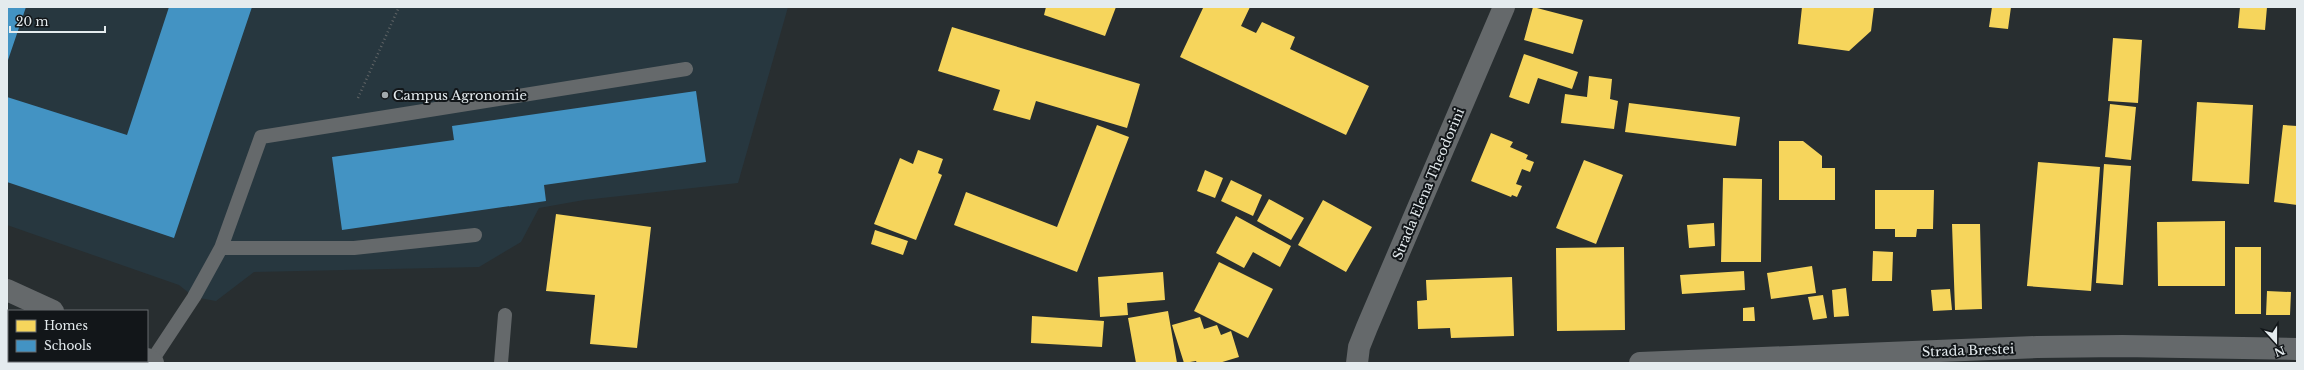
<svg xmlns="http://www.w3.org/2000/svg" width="2304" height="370" viewBox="0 0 2304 370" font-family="'Libre Baskerville',serif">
<rect width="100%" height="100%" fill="#282e30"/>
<path fill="#27373f" d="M7 7H788L738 183 584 200 539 208 521 242 479 267 254 272 216 301 194 297 179 285 7 225Z"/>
<path fill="#254d60" d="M7 322 9 323V361H85V363H7Z"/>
<path fill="#f6d55c" d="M1046 7H1116L1105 36 1044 15Z
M1201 7H1250L1241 26 1256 33 1262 22 1295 37 1290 49 1369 86 1346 135 1180 57 1203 8Z
M1533 7 1583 20 1573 54 1524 40Z
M1802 7H1874L1871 31 1849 51 1798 44Z
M1992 7H2011L2008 29 1989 27Z
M2240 7H2267L2265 30 2238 28Z
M952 27 1140 84 1127 128 1036 101 1030 120 993 110 1000 90 938 71Z
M2113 38 2142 40 2138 103 2108 101Z
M1524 54 1578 72 1572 89 1538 78 1529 104 1509 97Z
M1589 76 1612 79 1610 99 1618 101 1614 129 1561 123 1565 94 1587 97Z
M2197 102 2253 105 2249 184 2192 181Z
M1629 103 1740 117 1736 146 1625 132Z
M2110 104 2136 107 2131 160 2105 157Z
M1097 125 1129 137 1077 272 954 225 966 192 1057 227Z
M2283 125 2297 126V205L2274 202Z
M1491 133 1513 142 1510 147 1528 155 1526 159 1534 162 1530 172 1522 169 1516 184 1522 186 1517 197 1512 195 1511 197 1471 181Z
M1779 141H1803L1822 156V168H1835V200H1779Z
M918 150 943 159 938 173 942 175 916 240 874 224 900 158 913 164Z
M1584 160 1623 175 1596 244 1556 228Z
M2038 162 2100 167 2091 291 2027 286Z
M2104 164 2131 166 2123 285 2096 283Z
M1205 170 1223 178 1215 198 1197 191Z
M1723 178 1762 179 1761 262H1721Z
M1231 180 1262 195 1253 216 1221 201Z
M1875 190H1934L1933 229H1917L1916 237H1895V229H1875Z
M1269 199 1304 218 1291 240 1257 221Z
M1323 200 1372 227 1346 272 1298 245Z
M556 214 651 227 637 348 590 344 595 295 546 291Z
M1236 216 1291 246 1280 267 1253 252 1244 268 1216 253Z
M2225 221V286H2158L2157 222Z
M1714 223 1715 246 1689 248 1687 225Z
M1952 224H1980L1982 309 1955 310Z
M875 230 908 241 903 255 871 244Z
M1624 247 1625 330 1557 331 1556 248Z
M2235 247H2261V314H2235Z
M1873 251 1893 252 1892 281H1872Z
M1219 262 1273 289 1248 338 1194 311Z
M1812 266 1816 293 1771 299 1767 273Z
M1744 271 1745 290 1682 294 1680 275Z
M1163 272 1165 300 1127 303 1128 315 1100 317 1098 277Z
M1512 277 1514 336 1451 338 1450 328 1418 329 1417 301 1427 300 1426 280Z
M1846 288 1849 316 1834 317 1832 290Z
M1950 289 1952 310 1933 311 1931 290Z
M2267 291 2291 292 2290 315H2266Z
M1823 295 1827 318 1813 320 1808 297Z
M1754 307 1755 321H1743V308Z
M1168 311 1177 363H1136L1128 318Z
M1032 316 1104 321 1102 347 1031 343Z
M1200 317 1204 329 1217 325 1221 335 1231 331 1239 357 1219 363H1197L1196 361 1184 363 1172 325Z"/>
<path fill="#4393c3" d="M7 7H26L7 63Z
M169 7H252L174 238 7 182V97L127 135Z
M696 91 706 162 544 185 546 201 342 230 332 157 454 140 452 126Z"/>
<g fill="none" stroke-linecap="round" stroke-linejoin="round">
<path stroke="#606466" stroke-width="2.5" stroke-dasharray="1 3" stroke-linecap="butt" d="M358 98 399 7"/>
<path stroke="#65696b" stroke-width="14" d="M221 248 261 137 686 69
M151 362 194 297 221 248H354L475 235
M501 363 505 315"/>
<path stroke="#65696b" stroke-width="22" d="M7 290 53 311
M147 359 153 363
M1357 363 1359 347 1367 327 1504 7
M1640 363 2037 347 2122 346 2297 349"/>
</g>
<circle fill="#a2a9ac" stroke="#121619" stroke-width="1.5" cx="385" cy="95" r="4"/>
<g text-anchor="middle" stroke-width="4" stroke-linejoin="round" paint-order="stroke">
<g font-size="13" fill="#e4ebee" stroke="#121619" text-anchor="start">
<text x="393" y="100">Campus Agronomie</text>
</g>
<g font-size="13" fill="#e4ebee" stroke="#121619">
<text transform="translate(1428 184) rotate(-67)" y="5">Strada Elena Theodorini</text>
<text transform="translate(1968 350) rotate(-2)" y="5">Strada Brestei</text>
</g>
</g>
<rect width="2304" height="370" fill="none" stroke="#e4ebee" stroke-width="16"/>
<rect x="8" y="310" width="140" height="52" fill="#121619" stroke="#666b6e"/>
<rect x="16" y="320" width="20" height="12" fill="#f6d55c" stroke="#666b6e"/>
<text x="44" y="330" font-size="12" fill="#e4ebee">Homes</text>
<rect x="16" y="340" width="20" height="12" fill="#4393c3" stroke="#666b6e"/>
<text x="44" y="350" font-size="12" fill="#e4ebee">Schools</text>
<g transform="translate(2276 342) rotate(159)" stroke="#121619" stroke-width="3" paint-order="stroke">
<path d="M0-3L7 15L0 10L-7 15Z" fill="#e4ebee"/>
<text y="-6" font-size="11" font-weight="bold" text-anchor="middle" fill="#e4ebee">N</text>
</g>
<path d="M10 26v6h95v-6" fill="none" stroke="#e4ebee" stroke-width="2"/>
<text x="16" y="26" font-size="12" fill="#e4ebee" stroke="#121619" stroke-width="3" paint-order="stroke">20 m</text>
</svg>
